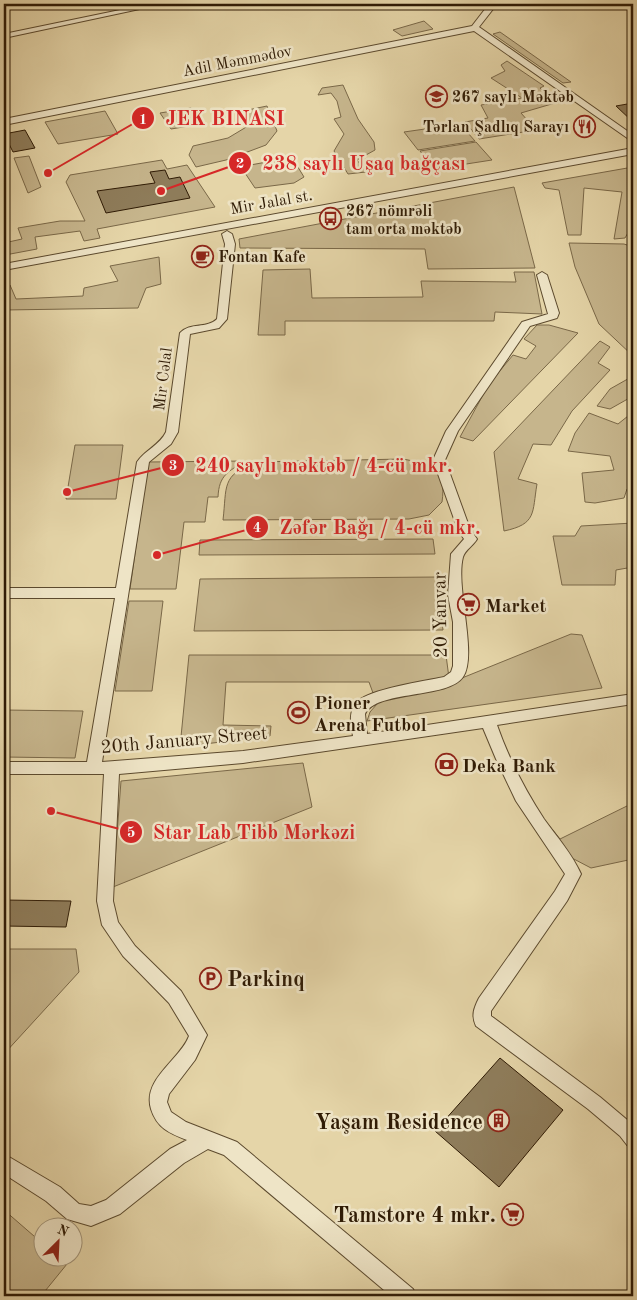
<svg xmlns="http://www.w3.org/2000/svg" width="637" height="1300" viewBox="0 0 637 1300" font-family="'Old Standard TT',serif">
<rect width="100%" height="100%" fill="#e5d5a8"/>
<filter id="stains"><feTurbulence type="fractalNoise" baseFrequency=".004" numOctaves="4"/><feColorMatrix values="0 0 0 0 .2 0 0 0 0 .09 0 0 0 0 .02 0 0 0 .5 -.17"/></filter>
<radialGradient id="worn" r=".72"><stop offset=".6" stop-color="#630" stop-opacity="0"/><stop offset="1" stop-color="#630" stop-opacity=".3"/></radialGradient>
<path fill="#c6b58c" stroke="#7a6848" d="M424 21 433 29 402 36 393 30Z
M500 32 571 82 563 83 493 34Z
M507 61 544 86 540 88 555 103 521 113 536 130 479 139 465 122 488 118 481 105 522 98 491 78 505 71 501 65Z
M343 85 358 119 374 142 375 150 357 160 366 172 348 174 334 151 344 134 334 119 341 117 337 101 331 93 318 95 322 88Z
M267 106 277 131 266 145 226 160 196 167 189 155 193 146 228 138 248 126 243 111Z
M191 108 203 118 195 125 171 129 160 113Z
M105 111 118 134 58 144 45 122Z
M460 124 475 141 418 150 404 132Z
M476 142 492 160 434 169 420 151Z
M29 156 41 187 28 193 14 158Z
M283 159 296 164 304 177 294 183 255 188 243 170 245 166Z
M162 160 167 169 187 165 215 207 97 229 100 238 84 241 80 231 35 237 37 249 5 255 4 243 22 239 18 228 60 221H85L66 182 70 175Z
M633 167V224L625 238 614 239 622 192 584 188 581 235H568L559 190 545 188 542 183Z
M514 187 535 268 428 269 425 249 240 248 239 239Z
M569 243 624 244 633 247V356L599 324 575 267Z
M159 257 161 284 146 288 138 308 4 310V286L10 285 16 299 83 296 84 288 118 281 110 266Z
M310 269 312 298 423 297 421 281 516 282 514 272H534L542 314 495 312 494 321H285V335H258L263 270Z
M537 325H549L578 333 473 441 460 437 489 384 513 355 526 359 536 346 524 339Z
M600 341 610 347 598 363 610 370 572 411 551 445 533 444 518 479 537 484C532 513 537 524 504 531L494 452Z
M633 376V396L610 409 597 406 610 389Z
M633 412V488L627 489 624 498 595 503 585 502 582 473 614 470 610 456 568 451 575 433 589 413 618 424Z
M75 445H123L116 499H66Z
M403 459C430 464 447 470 442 502L429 515 409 519 223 520C227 486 221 476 255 462Z
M245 461C228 472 219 475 218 497H208L205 522H184L176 589H130L148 462Z
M633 523V567L616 570 615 585H562L553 536H575L581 526Z
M433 539 435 554 199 555 200 540Z
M438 577 443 630 194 631 200 579Z
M129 601H163L152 691H115Z
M571 634 582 635 602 688 367 721 370 712 377 704 369 682H226L223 725 271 726 270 736 180 747 189 655H446L449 678 457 680Z
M4 710 83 711 75 758 4 757Z
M303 763 312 807 113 887 121 781Z
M633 803V859L591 868 570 857 543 818 560 839Z
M4 949H76L79 972 4 1054Z
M4 1210 42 1243V1258H59L67 1264 41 1296H4Z"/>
<path fill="#8e7c5a" stroke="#2f1b05" d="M633 103V122L616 106Z
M25 130 35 148 13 152 4 134Z
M165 170 169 179 180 177 190 198 106 213 97 191 155 183 150 172Z
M4 900 71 901 66 927 4 926Z
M500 1058 563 1110 499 1187 435 1131Z"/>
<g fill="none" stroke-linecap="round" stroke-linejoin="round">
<defs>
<path id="minor" d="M149 4H163L4 38V34Z
M489 4H497L479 27 633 135V142L474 31 4 125V119L472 26Z
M633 148V154L4 270V264Z
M227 231 232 234 235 244 227 319 219 328 190 334 178 432 171 444 149 462 102 762 243 751 353 736C351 725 348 712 357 702 369 689 425 681 444 677L451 672 453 666V622L448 595 451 554 464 539 458 530 433 460 446 431 522 322 548 314 537 275 542 272 547 275 559 313 557 318 530 326 458 431 445 460 470 529 477 539C474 545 465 550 463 557 455 587 478 655 463 677 448 699 376 690 365 714L367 734 633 694V704L497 725C509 759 525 790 544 819 557 837 572 854 581 874L567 901 491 1011V1016L600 1097 632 1124 633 1148 627 1145 620 1136 588 1109 476 1026C471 1015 474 1008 479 998L555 891 565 874 516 801 496 759 483 728 243 763 119 774 113 901 118 922 135 946 181 991 207 1035 195 1060 169 1094 167 1102 171 1112 186 1122 237 1142 413 1289 416 1296H391L224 1155 208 1149 184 1163 120 1214 91 1226 67 1219 46 1201 4 1174V1154L60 1187 79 1204 91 1206 106 1200 170 1149 187 1140C169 1133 157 1128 151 1109 142 1079 180 1060 189 1036L169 1003 123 956 102 925 97 901 104 774H4V762H87L115 598H4V588H116L137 462C145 450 160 445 166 432L180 333C190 322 207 329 217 319L225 244 222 234Z"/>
</defs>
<use href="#minor" stroke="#5c4a2e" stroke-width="2"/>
<use href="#minor" fill="#eee4c6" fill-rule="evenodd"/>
</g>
<defs>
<symbol id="school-ring" viewBox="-11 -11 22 22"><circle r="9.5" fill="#eee4c6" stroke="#8f2418" stroke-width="1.5"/><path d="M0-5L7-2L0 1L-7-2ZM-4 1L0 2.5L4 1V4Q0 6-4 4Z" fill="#8f2418"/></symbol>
<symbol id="restaurant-ring" viewBox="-11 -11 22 22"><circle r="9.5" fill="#eee4c6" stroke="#8f2418" stroke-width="1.5"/><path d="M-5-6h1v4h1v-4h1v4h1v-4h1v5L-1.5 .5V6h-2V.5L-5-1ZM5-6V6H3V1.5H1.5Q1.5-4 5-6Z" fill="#8f2418"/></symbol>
<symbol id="bus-ring" viewBox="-11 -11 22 22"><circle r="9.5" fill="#eee4c6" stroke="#8f2418" stroke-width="1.5"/><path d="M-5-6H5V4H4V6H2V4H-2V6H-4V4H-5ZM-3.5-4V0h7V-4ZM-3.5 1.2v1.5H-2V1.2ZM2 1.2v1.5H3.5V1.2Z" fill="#8f2418"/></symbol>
<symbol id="cafe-ring" viewBox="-11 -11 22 22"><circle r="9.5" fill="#eee4c6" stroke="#8f2418" stroke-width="1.5"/><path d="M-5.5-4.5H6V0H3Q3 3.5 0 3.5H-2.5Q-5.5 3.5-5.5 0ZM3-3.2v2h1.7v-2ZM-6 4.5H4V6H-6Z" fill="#8f2418"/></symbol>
<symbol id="supermarket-ring" viewBox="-11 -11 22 22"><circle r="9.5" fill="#eee4c6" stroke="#8f2418" stroke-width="1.5"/><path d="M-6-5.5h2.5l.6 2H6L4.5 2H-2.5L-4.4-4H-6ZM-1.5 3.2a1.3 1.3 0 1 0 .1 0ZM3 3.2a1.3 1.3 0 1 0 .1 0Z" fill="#8f2418"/></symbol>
<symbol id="stadium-ring" viewBox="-11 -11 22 22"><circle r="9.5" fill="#eee4c6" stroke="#8f2418" stroke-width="1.5"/><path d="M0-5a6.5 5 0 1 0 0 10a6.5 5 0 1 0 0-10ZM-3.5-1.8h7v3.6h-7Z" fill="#8f2418"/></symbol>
<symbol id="bank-ring" viewBox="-11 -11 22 22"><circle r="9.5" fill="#eee4c6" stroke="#8f2418" stroke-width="1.5"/><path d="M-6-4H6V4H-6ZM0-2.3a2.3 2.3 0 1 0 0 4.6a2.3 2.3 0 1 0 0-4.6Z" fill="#8f2418"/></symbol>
<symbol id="parking-ring" viewBox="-11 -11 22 22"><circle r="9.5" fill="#eee4c6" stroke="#8f2418" stroke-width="1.5"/><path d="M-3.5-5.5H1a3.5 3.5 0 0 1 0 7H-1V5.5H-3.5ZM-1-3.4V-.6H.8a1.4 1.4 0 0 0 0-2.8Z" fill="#8f2418"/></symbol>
<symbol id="building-ring" viewBox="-11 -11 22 22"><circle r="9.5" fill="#eee4c6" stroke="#8f2418" stroke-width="1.5"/><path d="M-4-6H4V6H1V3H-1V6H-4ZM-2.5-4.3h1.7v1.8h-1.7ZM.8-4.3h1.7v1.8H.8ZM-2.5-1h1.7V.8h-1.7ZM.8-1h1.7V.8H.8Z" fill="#8f2418"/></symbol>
</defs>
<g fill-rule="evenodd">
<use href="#school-ring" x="424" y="84" width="25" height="25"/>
<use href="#restaurant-ring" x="572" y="114" width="25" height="25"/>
<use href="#bus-ring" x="318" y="206" width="25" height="25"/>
<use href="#cafe-ring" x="190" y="244" width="25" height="25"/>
<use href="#supermarket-ring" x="456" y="592" width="25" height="25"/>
<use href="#stadium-ring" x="286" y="700" width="25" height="25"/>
<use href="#bank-ring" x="434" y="752" width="25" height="25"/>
<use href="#parking-ring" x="198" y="966" width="25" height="25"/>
<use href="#building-ring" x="486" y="1108" width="25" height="25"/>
<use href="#supermarket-ring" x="500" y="1202" width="25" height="25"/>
</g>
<g text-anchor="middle" stroke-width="5" stroke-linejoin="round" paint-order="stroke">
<g font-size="16" fill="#2f1b05" stroke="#eee4c6">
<text transform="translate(237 60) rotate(-11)" y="6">Adil Məmmədov</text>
<text transform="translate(271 201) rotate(-10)" y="6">Mir Jalal st.</text>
<text transform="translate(162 379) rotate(-83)" y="6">Mir Cəlal</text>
</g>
<g font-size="16" font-weight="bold" fill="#2f1b05" stroke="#eee4c6" text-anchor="start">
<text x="452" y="102">267 saylı Məktəb</text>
<text x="569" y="132" text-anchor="end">Tərlan Şadlıq Sarayı</text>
<text x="346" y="216">267 nömrəli<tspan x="346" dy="18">tam orta məktəb</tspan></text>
<text x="218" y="262">Fontan Kafe</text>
</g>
<g font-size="19" font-weight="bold" fill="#2f1b05" stroke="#eee4c6" text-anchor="start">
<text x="485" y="612">Market</text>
<text x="314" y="709">Pioner<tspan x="314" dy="22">Arena Futbol</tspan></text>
<text x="462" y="772">Deka Bank</text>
</g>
<g font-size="19" fill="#2f1b05" stroke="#eee4c6">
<text transform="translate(439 615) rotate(-91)" y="7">20 Yanvar</text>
<text transform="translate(184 739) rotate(-5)" y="7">20th January Street</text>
</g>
<g font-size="22" font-weight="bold" fill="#2f1b05" stroke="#eee4c6" text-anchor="end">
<text x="227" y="986" text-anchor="start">Parkinq</text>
<text x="483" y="1129">Yaşam Residence</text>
<text x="496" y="1222">Tamstore 4 mkr.</text>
</g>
</g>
<path fill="none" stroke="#d62828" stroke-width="2" d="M48 173L143 118M161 191L240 163M67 492L173 465M157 555L257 527M51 811L131 832"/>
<g fill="#d62828" stroke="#eee4c6" stroke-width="2">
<circle cx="48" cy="173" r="5"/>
<circle cx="161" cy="191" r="5"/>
<circle cx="67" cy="492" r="5"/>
<circle cx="157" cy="555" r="5"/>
<circle cx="51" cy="811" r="5"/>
<circle cx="143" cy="118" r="12"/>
<circle cx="240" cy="163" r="12"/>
<circle cx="173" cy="465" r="12"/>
<circle cx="257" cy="527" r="12"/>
<circle cx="131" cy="832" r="12"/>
</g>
<g font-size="15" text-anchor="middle" font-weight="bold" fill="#fff">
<text x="143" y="124">1</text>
<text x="240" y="168">2</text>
<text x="173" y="470">3</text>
<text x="257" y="532">4</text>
<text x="131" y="837">5</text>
</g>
<g font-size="20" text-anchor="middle" font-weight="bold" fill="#d62828" stroke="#eee4c6" stroke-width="5" stroke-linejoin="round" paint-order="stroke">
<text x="225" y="125">JEK BINASI</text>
<text x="364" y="170">238 saylı Uşaq bağçası</text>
<text x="324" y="472">240 saylı məktəb / 4-cü mkr.</text>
<text x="380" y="534">Zəfər Bağı / 4-cü mkr.</text>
<text x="254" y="839">Star Lab Tibb Mәrkәzi</text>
</g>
<rect width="637" height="1300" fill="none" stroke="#e5d5a8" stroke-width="20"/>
<rect x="5" y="5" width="627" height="1290" fill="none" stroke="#2f1b05" stroke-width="2.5"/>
<rect x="10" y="10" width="617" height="1280" fill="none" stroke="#2f1b05"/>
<g transform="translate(58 1242) rotate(24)"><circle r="24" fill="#eee4c6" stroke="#a29479"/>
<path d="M0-4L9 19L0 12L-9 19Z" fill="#8f2418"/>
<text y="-8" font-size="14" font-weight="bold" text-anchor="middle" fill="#2f1b05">N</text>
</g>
<rect width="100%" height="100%" filter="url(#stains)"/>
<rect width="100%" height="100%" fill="url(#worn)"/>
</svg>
